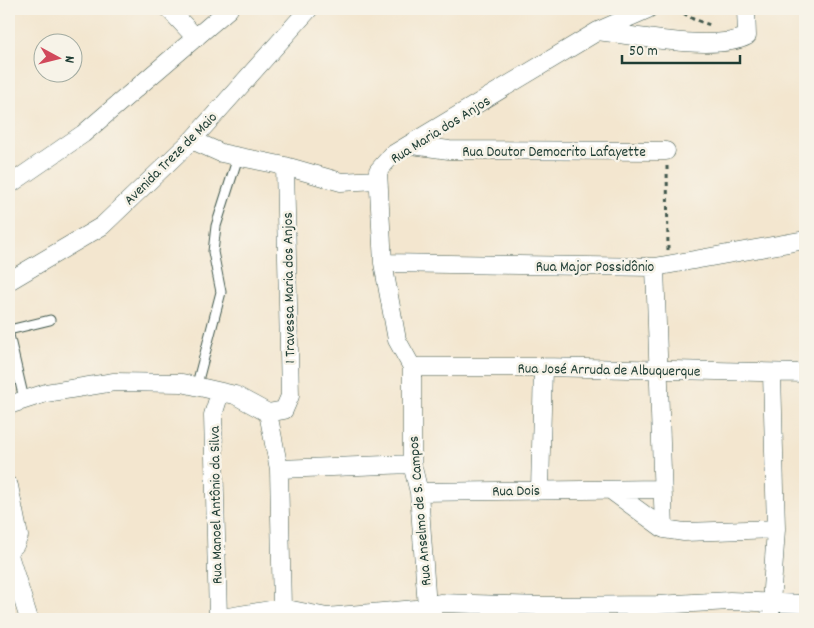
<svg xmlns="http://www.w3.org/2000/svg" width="814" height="628" viewBox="0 0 814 628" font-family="Dekko,sans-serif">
<rect width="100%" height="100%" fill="#f7f3e8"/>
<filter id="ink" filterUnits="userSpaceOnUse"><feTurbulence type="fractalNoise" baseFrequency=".02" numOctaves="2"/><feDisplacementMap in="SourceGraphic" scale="10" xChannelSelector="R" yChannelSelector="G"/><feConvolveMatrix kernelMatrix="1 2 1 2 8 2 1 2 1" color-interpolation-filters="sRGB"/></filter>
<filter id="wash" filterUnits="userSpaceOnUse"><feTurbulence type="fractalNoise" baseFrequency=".0096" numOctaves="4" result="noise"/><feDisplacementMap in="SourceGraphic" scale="20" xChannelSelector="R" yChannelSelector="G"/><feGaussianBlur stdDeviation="1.12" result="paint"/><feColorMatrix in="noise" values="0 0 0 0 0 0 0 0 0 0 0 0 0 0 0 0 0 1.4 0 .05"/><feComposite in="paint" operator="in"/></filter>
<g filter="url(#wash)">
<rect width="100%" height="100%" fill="#f3e6cf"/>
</g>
<g filter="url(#ink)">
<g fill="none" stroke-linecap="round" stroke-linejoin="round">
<defs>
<path id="lane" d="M9 330 50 320
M9 335 24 399
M196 388 221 292 213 252 216 226 238 157"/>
<path id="street" d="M169 9 196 38
M599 31C634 36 717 52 747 36L746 9
M192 140 221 153 285 166 341 182 377 180
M412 145 449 150 666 151
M9 185 83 134 229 9
M383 263 655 267 805 240
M655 267 664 529
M9 281 102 226 192 140 309 9
M412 367H543L805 373
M9 405 46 393 114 382 182 383 235 395 268 413 284 410 290 396 285 166
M268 413 279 469 282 608
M279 469 412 464
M9 486 19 536 15 545 9 550
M540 490 543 367
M612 491 664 529 684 532 776 529
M419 492 662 489
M9 555 29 619
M427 608 419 492 412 464V367L397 340 383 263 378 171 392 155 598 31 648 9
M218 618 213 415 220 393
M215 619 282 608 327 617 427 608 440 603 542 606 657 605 730 601 805 604
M770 619 776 529 772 373"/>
</defs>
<use href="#lane" stroke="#3f564b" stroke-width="11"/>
<use href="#street" stroke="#3f564b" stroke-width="19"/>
<path stroke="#3f564b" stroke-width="3" stroke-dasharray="4 4" stroke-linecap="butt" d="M677 9 693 19 710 25
M667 166 668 250"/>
<use href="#lane" stroke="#fff" stroke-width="9"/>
<use href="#street" stroke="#fff" stroke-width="18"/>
</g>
</g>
<g text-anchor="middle" stroke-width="5" stroke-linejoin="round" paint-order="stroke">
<g font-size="15" fill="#1f3d34" stroke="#f7f3e8">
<text transform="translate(440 129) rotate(-32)" y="5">Rua Maria dos Anjos</text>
<text x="554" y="156">Rua Doutor Democrito Lafayette</text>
<text transform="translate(170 158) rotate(-45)" y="5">Avenida Treze de Maio</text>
<text x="595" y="271">Rua Major Possidônio</text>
<text transform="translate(288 288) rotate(-91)" y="5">1 Travessa Maria dos Anjos</text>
<text transform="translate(609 369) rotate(1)" y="5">Rua José Arruda de Albuquerque</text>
<text transform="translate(516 490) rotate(-1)" y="5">Rua Dois</text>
<text transform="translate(215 505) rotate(-91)" y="5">Rua Manoel Antônio da Silva</text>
<text transform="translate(419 511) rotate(-95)" y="5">Rua Anselmo de S. Campos</text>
</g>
</g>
<rect width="814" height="628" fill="none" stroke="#f7f3e8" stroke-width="30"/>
<g transform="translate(58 58) rotate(97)"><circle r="24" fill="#f7f3e8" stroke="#a1aaa0"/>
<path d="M0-4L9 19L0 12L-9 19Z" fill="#d1495b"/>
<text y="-8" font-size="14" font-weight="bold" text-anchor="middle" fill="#1f3d34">N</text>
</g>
<path d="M622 55v8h118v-8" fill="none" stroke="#1f3d34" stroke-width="2.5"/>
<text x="629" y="55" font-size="15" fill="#1f3d34" stroke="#f7f3e8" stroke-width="4" paint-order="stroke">50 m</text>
</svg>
